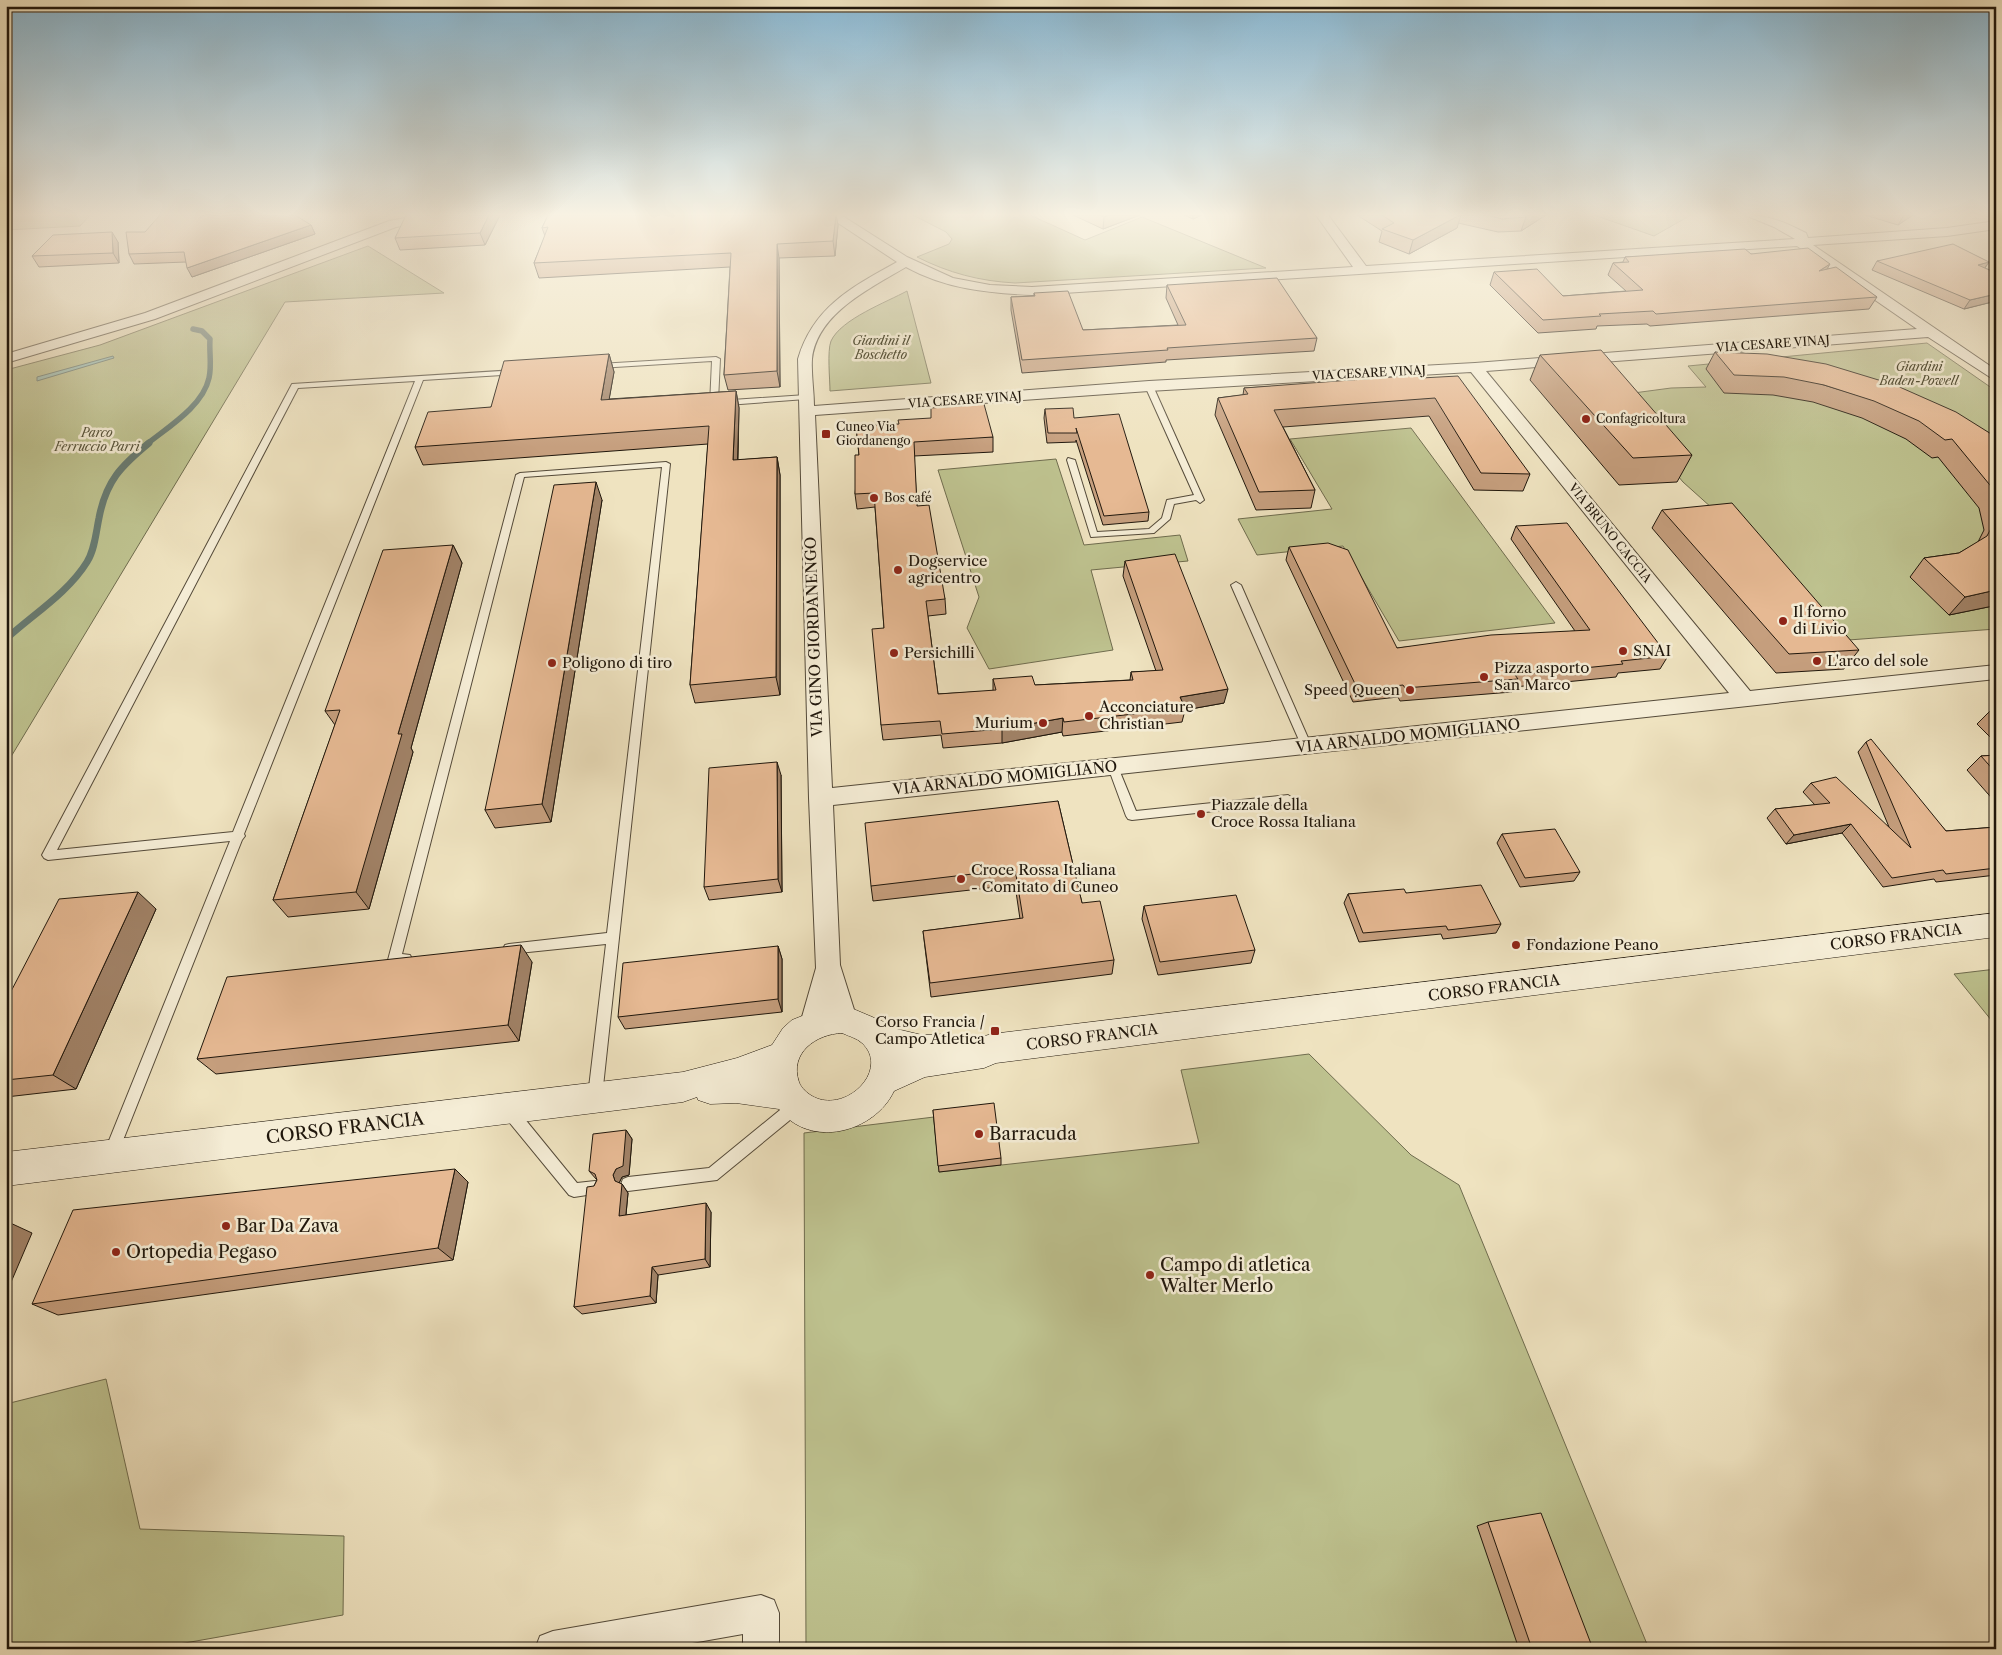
<svg xmlns="http://www.w3.org/2000/svg" width="2002" height="1655" viewBox="0 0 2002 1655" font-family="'Libre Caslon Text',serif">
<rect width="100%" height="100%" fill="#efe3c0"/>
<filter id="stains"><feTurbulence type="fractalNoise" baseFrequency=".004" numOctaves="4"/><feColorMatrix values="0 0 0 0 .2 0 0 0 0 .09 0 0 0 0 .02 0 0 0 .5 -.17"/></filter>
<radialGradient id="worn" r=".72"><stop offset=".6" stop-color="#630" stop-opacity="0"/><stop offset="1" stop-color="#630" stop-opacity=".3"/></radialGradient>
<path fill="#bec28f" stroke="#6f6c4e" d="M6 215H90L80 226 6 230Z
M913 215H1030L1085 240 1142 217 1266 268 1015 283C979 281 949 273 917 257L949 244 952 239 946 232Z
M1594 215H1691L1654 236Z
M368 246 444 293 285 302 6 765V370L100 345Z
M907 291 931 383 830 391C830 380 827 351 831 341 841 319 887 302 907 291Z
M1927 343 1996 391V629L1835 641 1722 517 1683 482 1611 396 1671 388 1706 387 1688 366Z
M1411 428 1555 623 1399 641 1343 546 1257 555 1238 519 1332 509 1290 439Z
M1056 459 1084 545 1180 535 1188 561 1091 570 1113 650 989 669 967 628 979 597 938 470Z
M1996 969V1026L1954 974Z
M1309 1054 1411 1155 1459 1185 1649 1649H806L804 1133 934 1117 939 1172 1199 1143 1181 1070Z
M106 1379 140 1529 344 1536 343 1615 151 1649H6V1412L10 1403Z"/>
<path fill="#9abeb4" stroke="#697b71" d="M113 356 114 358 37 381V377Z"/>
<g fill="none" stroke-linecap="round" stroke-linejoin="round">
<path stroke="#697b71" stroke-width="5.5" d="M147 444C168 427 203 406 209 378 212 365 209 352 210 339L202 331 193 329"/>
<path stroke="#697b71" stroke-width="7" d="M6 639C32 615 68 593 87 562 95 549 96 532 99 518 106 481 121 466 149 443"/>
<defs>
<path id="lane" d="M716 357 720 359 718 401 806 395 810 397 806 399 714 406 710 404 712 361 599 368 595 366 599 364Z
M516 370 520 372 519 374 423 380 244 834 245 836 242 840 118 1153 116 1158 111 1160 106 1158 104 1153 230 841 48 860 44 858 42 855 292 384ZM415 381 233 832 57 850 298 388Z
M1146 384 1153 386 1204 500 1200 503 1196 500 1174 504 1170 519 1154 533 1091 537 1067 460 1068 458 1075 460 1097 532 1149 529 1162 518 1167 500 1194 495 1145 386Z
M666 462 670 464 602 1096 600 1100 595 1102 590 1100 588 1096 606 944 509 954 505 953 503 949 505 945 509 944 607 933 662 467 524 477 402 954 410 955 412 959 410 963C404 965 396 966 390 964L388 960 516 475 520 473Z
M1236 582 1241 585 1312 747 1311 750H1303L1302 747 1231 585Z
M1113 763 1118 767 1136 811 1288 795 1294 799 1288 803 1132 820 1128 819 1126 816 1108 767Z
M796 1100 801 1101 803 1106 801 1111 717 1180 628 1191 623 1189 621 1184 623 1179 628 1177 709 1168 791 1101Z
M510 1106 515 1107 577 1183 595 1181 600 1183 602 1188 600 1193 574 1197 569 1195 505 1117 503 1112 505 1107Z"/>
<path id="street" d="M421 215H486L480 219 425 222 396 227 155 319 6 363V354L145 313 389 221Z
M826 215H841L907 257 953 278 990 285 1032 287 1353 267 1316 215H1328L1366 266 1795 239 1774 227 1745 215C1769 215 1786 223 1806 233L1808 238 1947 228 1996 221V229L1947 236 1813 245 1996 370V381L1928 337 1486 371 1750 691 1996 665V679L833 805 840 965 857 1019 853 1027 844 1030 835 1027 829 1012 822 1032 813 1035 804 1032 800 1024 816 968 809 798 798 359C813 307 852 287 897 262ZM1797 246 1917 329 1475 363 1149 381 814 406C814 391 811 374 812 359 817 313 871 288 906 267 946 289 988 293 1032 295ZM1471 372 1729 693 832 788 815 415 1149 391Z
M761 1595 774 1600 779 1613V1649H743V1634L658 1649H535L540 1636 553 1631Z"/>
<path id="secondary" d="M1996 913V937L996 1063 984 1068 925 1077 894 1091C875 1132 810 1150 779 1109L736 1103 710 1104 698 1100 697 1097 683 1102 6 1186V1152L683 1072 737 1058 772 1045 783 1028 792 1020 822 1008 844 1005 884 1022 888 1027 922 1035 949 1034 960 1038 962 1042 992 1034ZM842 1033C848 1036 857 1038 862 1043 891 1070 845 1115 812 1096 807 1093 801 1088 799 1082 789 1053 816 1034 842 1033Z"/>
</defs>
<use href="#lane" stroke="#544a39" stroke-width="2"/>
<use href="#street" stroke="#544a39" stroke-width="2"/>
<use href="#secondary" stroke="#20170c" stroke-width="1"/>
<use href="#lane" fill="#f5edd6" fill-rule="evenodd"/>
<use href="#street" fill="#f5edd6" fill-rule="evenodd"/>
<use href="#secondary" fill="#f5edd6" fill-rule="evenodd"/>
</g>
<path fill="#c69f7e" stroke="#20170c" d="M500 215 485 245 400 250 395 238Z
M548 215H836L838 225 835 256 779 258 780 387 728 390 724 375 730 267 539 278 534 263 545 236 542 228Z
M1073 215H1140L1103 229Z
M1184 215H1202L1193 219Z
M1357 215H1546L1521 231 1498 232 1458 223 1457 228 1409 254 1379 242 1382 231Z
M1865 215H1913L1898 225Z
M311 225 315 234 192 277 186 262 134 264 129 254 145 232Z
M118 242 119 263 39 267 32 256Z
M1751 254 1827 269 1877 297 1869 309 1650 326 1647 324 1597 326 1596 329 1538 333 1490 285 1494 272 1563 296 1626 291 1608 275 1613 263 1623 262 1625 257Z
M1877 261 1989 262 1985 268 1996 273V301L1964 309 1872 270Z
M1167 285 1317 338 1314 351 1166 360V362L1022 373 1011 310V297L1034 296V293L1083 330 1178 325 1166 298Z
M1715 352 1996 437V604L1993 606 1949 615 1910 577 1924 558 1959 553 1978 542 1984 530 1979 508 1938 457 1932 458 1906 439 1862 418 1813 402 1773 395 1724 393 1706 369Z
M609 354 614 372 609 399 736 391 739 408 738 460 777 457 780 475V695L695 703 690 685 708 444 423 465 415 447 491 407Z
M1540 355 1692 455 1677 482 1619 485 1530 380Z
M1421 378 1530 474 1523 491 1474 490 1429 416 1283 427 1315 490 1311 508 1256 510 1215 415 1218 398 1243 395 1244 388Z
M1045 409 1074 418 1149 512 1148 521 1103 525 1076 440V442L1047 443 1044 418Z
M856 426 993 437V452L914 456 917 506 945 599 946 614 928 616 938 694 993 691V679L1035 685 1130 680 1131 672 1156 671 1123 576 1125 561 1224 703 1185 710 1182 722 1063 736 1062 732 1002 743 943 748 941 735 883 740 881 725 884 628 875 507 857 509 855 494 859 455Z
M602 500 551 822 495 828 485 810Z
M1662 510 1859 650 1844 669 1776 673 1652 528Z
M1516 526 1668 656 1660 669 1618 673 1616 677 1514 687 1512 692 1400 701 1398 697 1353 702 1286 560 1289 547 1397 648 1575 631 1511 539Z
M453 545 462 563 411 748 413 752 369 909 288 917 273 900 335 725 325 711Z
M1991 710H1996V743L1977 724Z
M1866 742 1946 831 1996 827V875L1936 882 1934 879 1883 887 1842 833 1786 844 1767 818 1775 809 1815 805 1803 792 1811 783 1889 827 1858 752Z
M1996 755V803L1967 770 1981 756Z
M781 775 782 892 709 900 704 887Z
M1058 801 1082 903 1114 960 1112 974 931 997 923 931 1020 919 1015 885 873 901 871 886Z
M1502 834 1580 872 1574 881 1520 887 1497 843Z
M1406 893 1501 924 1496 933 1443 939 1441 934 1359 942 1344 903 1348 894Z
M1144 906 1255 950 1251 963 1158 975 1142 919Z
M156 909 76 1089 6 1097V1001Z
M778 946 782 959V1012L625 1029 618 1017Z
M532 962 519 1041 216 1074 197 1059Z
M933 1110 1001 1158V1165L939 1172Z
M626 1130 632 1139 629 1175 622 1177 619 1183 622 1184 628 1193 626 1215 711 1212 710 1267 658 1275 656 1303 582 1314 574 1307 594 1186 597 1180 589 1171Z
M468 1182 453 1260 58 1315 32 1304Z
M1488 1522 1593 1649H1519L1477 1526Z"/>
<path fill="#a18267" stroke="#20170c" d="M489 215H500L485 245 480 233Z
M836 215 838 225 835 256 833 241Z
M1110 215H1140L1103 229 1104 217Z
M1193 215H1202L1193 219Z
M1460 215H1461L1457 228 1409 254 1413 240Z
M1529 215H1546L1521 231 1526 217Z
M1904 215H1913L1898 225Z
M311 225 315 234 192 277 187 268Z
M112 232 118 242 119 263 113 253Z
M777 244 779 258 780 387 777 371Z
M1989 262 1983 270 1978 265Z
M1830 264 1823 276 1819 271Z
M1996 294V301L1964 309 1970 300Z
M609 354 614 372 606 417 601 400Z
M736 391 739 408 737 478 733 460Z
M777 457 780 475V695L776 677Z
M596 482 602 500 551 822 542 804Z
M453 545 462 563 411 748 413 752 369 909 356 892 398 734Z
M1996 590V604L1993 606 1949 615 1965 597Z
M1228 689 1224 703 1185 710V708L1180 697Z
M1063 718 1062 732 1002 743V729Z
M777 762 781 775 782 892 778 879Z
M1851 824 1842 833 1786 844 1794 835Z
M138 892 156 909 76 1089 53 1075Z
M521 945 532 962 519 1041 508 1025Z
M778 946 782 959V1012L778 999Z
M626 1130 632 1139 629 1175 622 1177 619 1183 622 1184 628 1193 625 1224 619 1216 615 1181 613 1175 616 1169Z
M455 1169 468 1182 453 1260 438 1248Z
M706 1203 711 1212 710 1267 705 1259Z
M6 1221 32 1233 6 1294Z
M652 1267 658 1275 656 1303 650 1296Z"/>
<path fill="#e6b993" stroke="#20170c" d="M160 215H247L248 216 252 215H295L311 225 187 268 184 252 129 254 126 232H145Z
M406 215H489L480 233 395 238Z
M548 215H836L833 241 777 244V371L724 375 731 253 534 263 548 227 542 228Z
M1099 215H1110L1104 217Z
M1382 215H1460L1413 240 1382 229 1394 223Z
M1487 215H1529L1526 217 1502 219Z
M112 232 113 253 32 256 53 235Z
M1953 244 1989 262 1978 265 1996 273V294L1970 300 1877 261Z
M1808 248 1830 264 1819 271 1836 267 1877 297 1656 314 1653 311 1599 314 1601 316 1543 320 1494 272 1537 269 1563 296 1643 290 1613 263 1629 262 1625 257 1745 249 1751 254Z
M1277 278 1317 338 1167 348 1168 350 1022 360 1011 297 1035 296 1034 293 1068 291 1083 330 1186 325 1167 285Z
M1601 350 1692 455 1633 458 1540 355Z
M1715 352 1767 354 1826 364 1895 385 1956 412 1996 437V497L1994 490 1952 439 1945 440 1919 421 1874 401 1824 385 1784 377 1734 375Z
M609 354 601 400 736 391 733 460 777 457 776 677 690 685 709 426 415 447 428 412 491 407 504 361Z
M1418 375 1421 378 1458 376 1530 474 1481 473 1435 398 1274 410 1315 490 1259 492 1218 398 1248 394 1244 388Z
M984 404 993 437 914 442 917 506 929 505 945 599 926 601 938 694 996 690 993 679 1032 676 1035 685 1133 680 1131 672 1163 670 1125 561 1175 554 1228 689 1180 697 1185 708 1064 722 1063 718 1002 729 942 734 940 721 881 725 872 629 884 628 874 493 855 494V455H859L856 426 899 424 898 420 931 418V408Z
M1073 408 1074 418 1119 414 1149 512 1104 516 1076 428 1077 433H1048L1045 409Z
M596 482 542 804 485 810 554 485Z
M1732 503 1859 650 1789 654 1662 510Z
M1996 519V590L1965 597 1924 558 1959 553 1987 536Z
M1567 523 1668 656 1621 661 1623 664 1515 675 1518 679 1405 688 1403 685 1358 690 1289 547 1328 543 1348 550 1397 648 1491 635 1590 630 1516 526Z
M453 545 398 734H402L356 892 273 900 340 710 325 711 383 550Z
M1991 710H1996V715Z
M1871 739 1946 831 1996 827V868L1946 874 1943 870 1892 878 1851 824 1794 835 1775 809 1830 803 1811 783 1836 777 1911 848 1866 742Z
M1996 755V773L1981 756Z
M777 762 778 879 704 887 709 768Z
M1058 801 1082 903 1100 901 1114 960 930 983 923 931 1023 918 1015 869 871 886 865 823Z
M1555 829 1580 872 1525 878 1502 834Z
M1481 885 1501 924 1448 930 1446 926 1363 933 1348 894 1404 889 1406 893Z
M138 892 53 1075 6 1080V1001L59 899Z
M1236 895 1255 950 1160 962 1144 906Z
M521 945 508 1025 197 1059 227 977Z
M778 946V999L618 1017 623 963Z
M994 1103 1001 1158 938 1166 933 1110Z
M626 1130 623 1166 616 1169 613 1175 615 1181 622 1184 619 1216 706 1203 705 1259 652 1267 650 1296 574 1307 587 1187 594 1186 597 1180 595 1174 589 1171 593 1134Z
M455 1169 438 1248 32 1304 73 1210Z
M1541 1513 1593 1649H1532L1488 1522Z"/>
<linearGradient id="sky" x2="0" y2="1"><stop stop-color="#89b8d3"/><stop offset="0.48" stop-color="#f8f2e3"/><stop offset="1" stop-color="#f8f2e3" stop-opacity="0"/></linearGradient>
<rect width="2002" height="447" fill="url(#sky)"/>
<g fill="#8f2418" stroke="#f5edd6" stroke-width="2">
<circle cx="1586" cy="419" r="5"/>
<rect x="821" y="429" width="10" height="10" rx="2.5"/>
<circle cx="874" cy="498" r="5"/>
<circle cx="898" cy="570" r="5"/>
<circle cx="1783" cy="621" r="5"/>
<circle cx="1623" cy="651" r="5"/>
<circle cx="894" cy="653" r="5"/>
<circle cx="1817" cy="661" r="5"/>
<circle cx="552" cy="663" r="5"/>
<circle cx="1484" cy="677" r="5"/>
<circle cx="1410" cy="690" r="5"/>
<circle cx="1089" cy="716" r="5"/>
<circle cx="1043" cy="723" r="5"/>
<circle cx="1201" cy="814" r="5"/>
<circle cx="961" cy="879" r="5"/>
<circle cx="1516" cy="945" r="5"/>
<rect x="990" y="1026" width="10" height="10" rx="2.5"/>
<circle cx="979" cy="1134" r="5"/>
<circle cx="226" cy="1226" r="5"/>
<circle cx="116" cy="1252" r="5"/>
<circle cx="1150" cy="1275" r="5"/>
</g>
<g text-anchor="middle" stroke-width="5" stroke-linejoin="round" paint-order="stroke">
<g font-size="12" font-style="italic" fill="#57533a" stroke="#f5edd6">
<text x="881" y="345">Giardini il<tspan x="881" dy="14">Boschetto</tspan></text>
<text x="1919" y="371">Giardini<tspan x="1919" dy="14">Baden-Powell</tspan></text>
<text x="97" y="437">Parco<tspan x="97" dy="14">Ferruccio Parri</tspan></text>
</g>
<g font-size="12" fill="#20170c" stroke="#f5edd6">
<text transform="translate(1773 344) rotate(-4)" y="4">VIA CESARE VINAJ</text>
<text transform="translate(1369 373) rotate(-3)" y="4">VIA CESARE VINAJ</text>
<text transform="translate(965 400) rotate(-4)" y="4">VIA CESARE VINAJ</text>
<text transform="translate(1610 533) rotate(51)" y="4">VIA BRUNO CACCIA</text>
</g>
<g font-size="12" fill="#20170c" stroke="#f5edd6" text-anchor="start">
<text x="1596" y="423">Confagricoltura</text>
<text x="836" y="431">Cuneo Via<tspan x="836" dy="14">Giordanengo</tspan></text>
<text x="884" y="502">Bos café</text>
</g>
<g font-size="15" fill="#20170c" stroke="#f5edd6" text-anchor="start">
<text x="908" y="566">Dogservice<tspan x="908" dy="17">agricentro</tspan></text>
<text x="1793" y="617">Il forno<tspan x="1793" dy="17">di Livio</tspan></text>
<text x="1633" y="656">SNAI</text>
<text x="904" y="658">Persichilli</text>
<text x="1827" y="666">L'arco del sole</text>
<text x="562" y="668">Poligono di tiro</text>
<text x="1494" y="673">Pizza asporto<tspan x="1494" dy="17">San Marco</tspan></text>
<text x="1400" y="695" text-anchor="end">Speed Queen</text>
<text x="1099" y="712">Acconciature<tspan x="1099" dy="17">Christian</tspan></text>
<text x="1033" y="728" text-anchor="end">Murium</text>
<text x="1211" y="810">Piazzale della<tspan x="1211" dy="17">Croce Rossa Italiana</tspan></text>
<text x="971" y="875">Croce Rossa Italiana<tspan x="971" dy="17">- Comitato di Cuneo</tspan></text>
<text x="1526" y="950">Fondazione Peano</text>
<text x="985" y="1027" text-anchor="end">Corso Francia /<tspan x="985" dy="17">Campo Atletica</tspan></text>
</g>
<g font-size="15" fill="#20170c" stroke="#f5edd6">
<text transform="translate(814 637) rotate(-92)" y="5">VIA GINO GIORDANENGO</text>
<text transform="translate(1408 736) rotate(-6)" y="5">VIA ARNALDO MOMIGLIANO</text>
<text transform="translate(1005 778) rotate(-6)" y="5">VIA ARNALDO MOMIGLIANO</text>
<text transform="translate(1896 937) rotate(-7)" y="5">CORSO FRANCIA</text>
<text transform="translate(1494 988) rotate(-7)" y="5">CORSO FRANCIA</text>
<text transform="translate(1092 1037) rotate(-7)" y="5">CORSO FRANCIA</text>
</g>
<g font-size="18" fill="#20170c" stroke="#f5edd6">
<text transform="translate(345 1128) rotate(-7)" y="6">CORSO FRANCIA</text>
</g>
<g font-size="18" fill="#20170c" stroke="#f5edd6" text-anchor="start">
<text x="989" y="1140">Barracuda</text>
<text x="236" y="1232">Bar Da Zava</text>
<text x="126" y="1258">Ortopedia Pegaso</text>
<text x="1160" y="1271">Campo di atletica<tspan x="1160" dy="21">Walter Merlo</tspan></text>
</g>
</g>
<rect width="2002" height="1655" fill="none" stroke="#efe3c0" stroke-width="25"/>
<rect x="8" y="8" width="1987" height="1640" fill="none" stroke="#20170c" stroke-width="2.5"/>
<rect x="12" y="12" width="1977" height="1630" fill="none" stroke="#20170c"/>
<rect width="100%" height="100%" filter="url(#stains)"/>
<rect width="100%" height="100%" fill="url(#worn)"/>
</svg>
